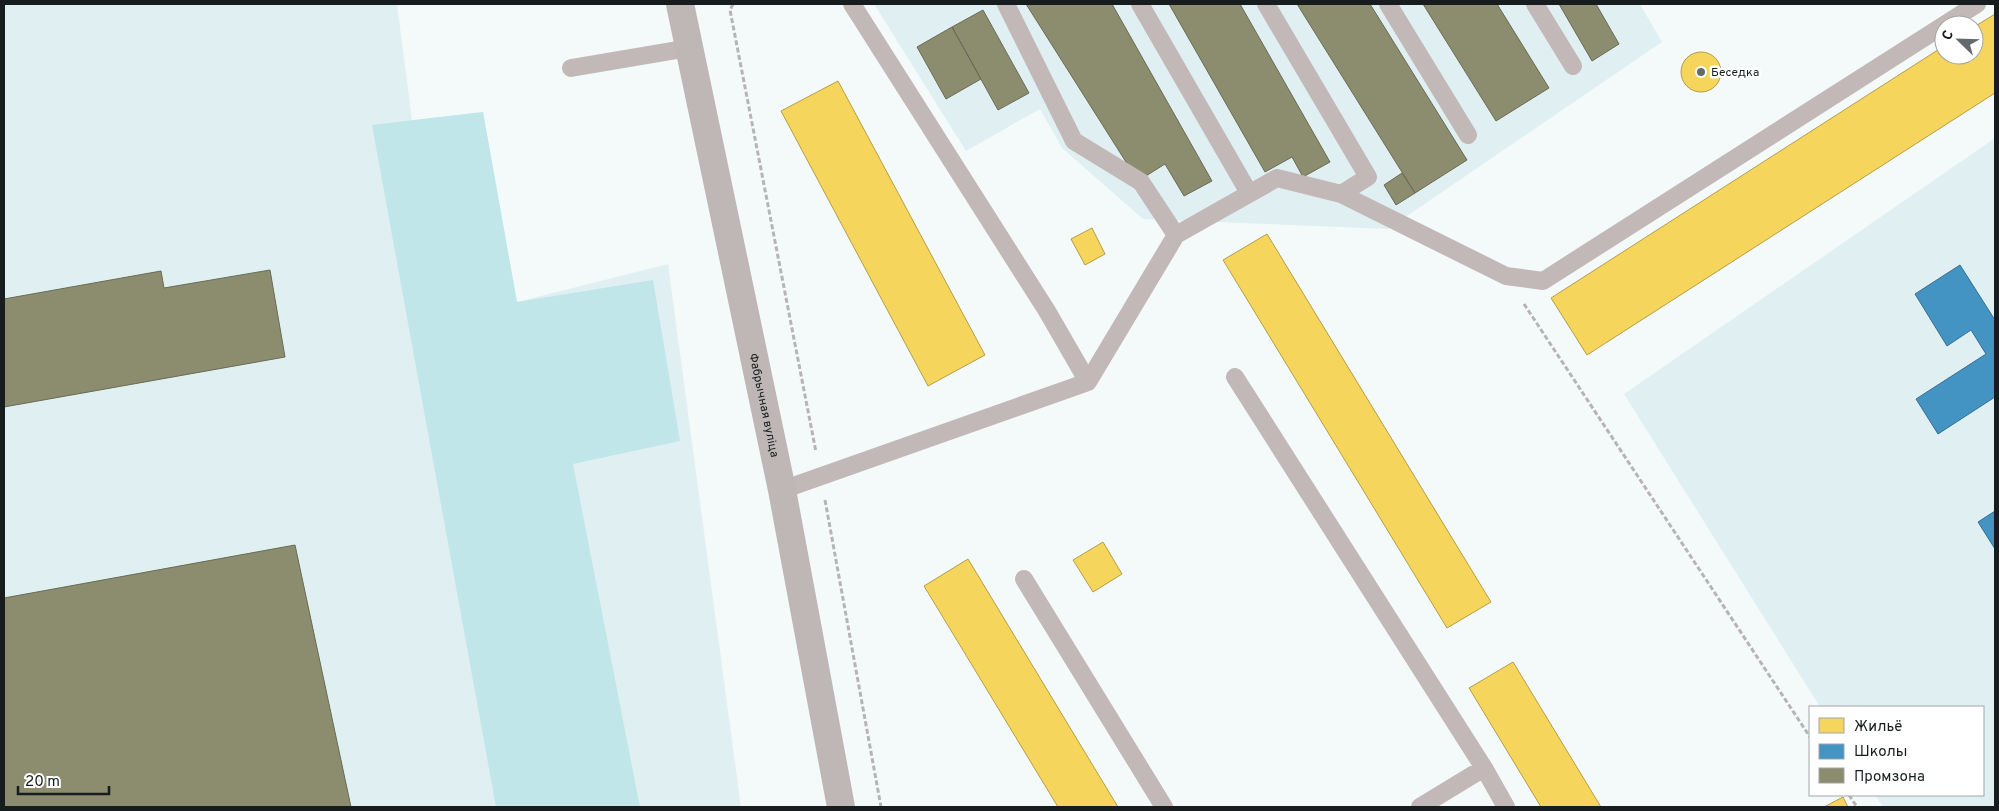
<svg xmlns="http://www.w3.org/2000/svg" width="1999" height="811" viewBox="0 0 1999 811" font-family="Overpass,sans-serif">
<rect width="100%" height="100%" fill="#f4fafa"/>
<path fill="#e0f0f2" d="M4 4H397L412 120 483 112 517 302 668 264 741 807H4Z
M874 4H1640L1662 42 1388 229 1143 219 1062 148 1040 109 966 151Z
M1995 138V805L1991 807H1883L1875 795H1983V707H1820L1624 394Z"/>
<path fill="#c0e6ea" d="M483 112 517 302 653 280 680 441 573 464 640 807H496L372 125Z"/>
<path fill="#f6d55c" stroke="#b39e49" d="M1995 14V93L1587 355 1551 298 1944 46V55H1974V27Z
M1681 72a20 20 0 1 1 40 0a20 20 0 1 1-40 0Z
M838 81 985 355 928 386 781 111Z
M1092 228 1105 254 1085 265 1071 239Z
M1267 234 1491 602 1447 628 1223 260Z
M1103 542 1122 574 1093 592 1073 560Z
M968 559 1118 807H1058L924 586Z
M1513 662 1601 807H1541L1469 688Z
M1843 797 1848 807H1824Z"/>
<path fill="#4393c3" stroke="#367092" d="M1960 265 1995 320V397L1938 434 1916 399 1986 354 1971 330 1947 346 1915 294Z
M1995 511V549L1978 522Z"/>
<path fill="#8c8c6e" stroke="#696b56" d="M1026 4H1112L1212 181 1184 196 1165 164 1138 181Z
M1169 4H1240L1330 162 1303 177 1292 157 1265 172Z
M1297 4H1370L1467 160 1415 193Z
M1423 4H1497L1549 88 1496 121Z
M1559 4H1596L1619 44 1592 61Z
M983 10 1029 93 998 110 952 27Z
M952 27 981 79 946 99 917 47Z
M1402 173 1415 193 1396 205 1384 185Z
M270 270 285 357 4 407V299L161 271 164 288Z
M295 545 351 807H4V598Z"/>
<g fill="none" stroke-linecap="round" stroke-linejoin="round">
<path stroke="#b8b4b4" stroke-width="3" stroke-dasharray="5 2.5" stroke-linecap="butt" d="M733 4 730 10 816 452
M1524 304 1810 737
M825 500 881 807
M1849 795 1857 807"/>
<path stroke="#c2b8b7" stroke-width="18" d="M852 4 1047 311 1088 382
M1006 4 1074 141 1141 182 1176 235
M1140 4 1249 193
M1266 4 1368 177 1341 194
M1388 4 1468 135
M1535 4 1573 66
M1944 25 1977 4
M571 68 689 48
M1235 377 1484 768 1506 807
M782 490 1088 382 1176 235 1277 178 1341 194 1506 276 1543 281 1944 25
M1024 579 1164 807
M1420 807 1484 768"/>
<path stroke="#bfb6b6" stroke-width="28" id="s1" d="M680 4 782 490 841 807"/>
</g>
<circle fill="#646a6b" stroke="#fff" stroke-width="2" cx="1701" cy="72" r="5"/>
<g text-anchor="middle" stroke-width="5" stroke-linejoin="round" paint-order="stroke">
<g font-size="12" fill="#171d1e" stroke="#fff" text-anchor="start">
<text x="1711" y="76">Беседка</text>
</g>
<g font-size="12" fill="#171d1e" stroke="#fff">
<text dy="4" stroke="none"><textPath href="#s1" startOffset="410">Фабрычная вуліца</textPath></text>
</g>
</g>
<rect width="1999" height="811" fill="none" stroke="#171d1e" stroke-width="10"/>
<rect x="1809" y="706" width="175" height="90" fill="#ffffff" stroke="#a2a5a5"/>
<rect x="1819" y="718" width="25" height="15" fill="#f6d55c" stroke="#a2a5a5"/>
<text x="1854" y="731" font-size="15" fill="#171d1e">Жильё</text>
<rect x="1819" y="744" width="25" height="15" fill="#4393c3" stroke="#a2a5a5"/>
<text x="1854" y="756" font-size="15" fill="#171d1e">Школы</text>
<rect x="1819" y="768" width="25" height="15" fill="#8c8c6e" stroke="#a2a5a5"/>
<text x="1854" y="781" font-size="15" fill="#171d1e">Промзона</text>
<g transform="translate(1959 40) rotate(293)"><circle r="24" fill="#ffffff" stroke="#a2a5a5"/>
<path d="M0-4L9 19L0 12L-9 19Z" fill="#646a6b"/>
<text y="-8" font-size="14" font-weight="bold" text-anchor="middle" fill="#171d1e">С</text>
</g>
<path d="M18 786v8h91v-8" fill="none" stroke="#171d1e" stroke-width="2.5"/>
<text x="25" y="786" font-size="15" fill="#171d1e" stroke="#ffffff" stroke-width="4" paint-order="stroke">20 m</text>
</svg>
